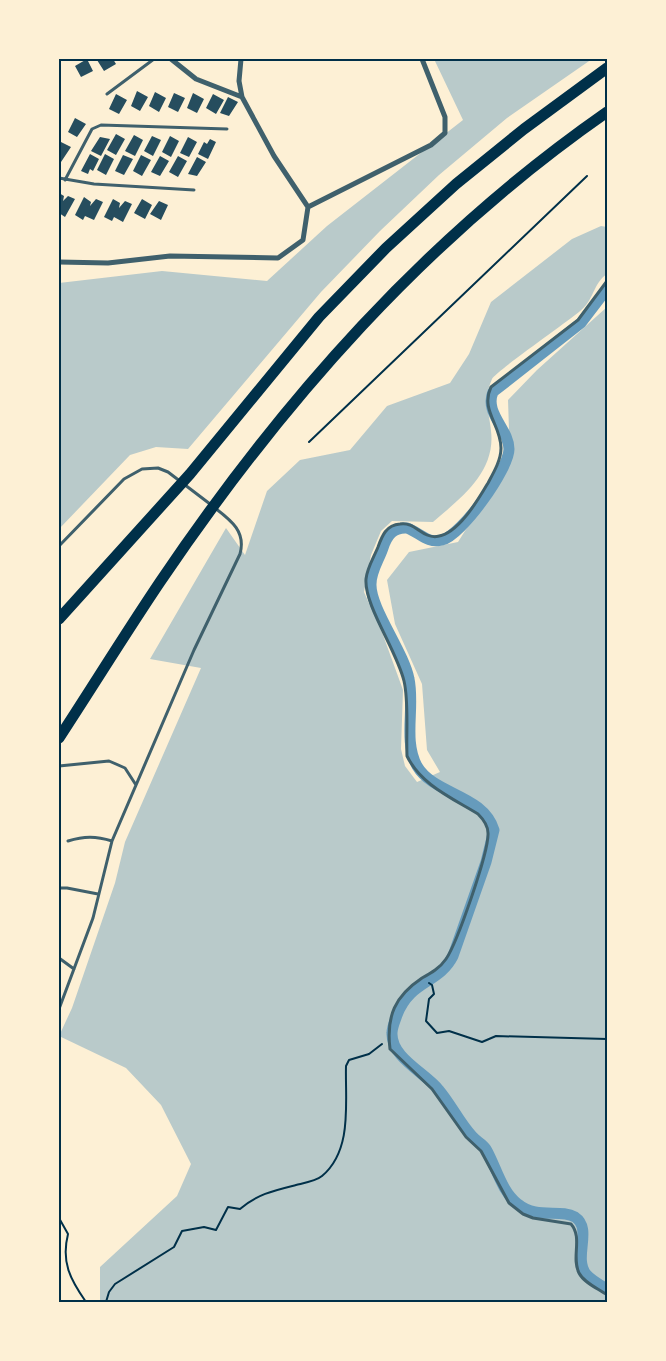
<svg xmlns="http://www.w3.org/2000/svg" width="666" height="1361" viewBox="0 0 666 1361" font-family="Rubik,sans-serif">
<rect width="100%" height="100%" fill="#fdf0d5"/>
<path fill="#b9caca" d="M434 59H592L507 118 439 175 380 231 321 292 188 449 156 447 130 455 59 529V283L162 271 267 281 327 226 463 120Z
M601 226 607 227V274C593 283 594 301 579 312 567 322 495 372 492 379 482 404 489 408 491 431 496 472 461 498 433 522L392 521 381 531 371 555 364 592 383 635 403 690 401 749 405 766 417 782 440 772 427 750 422 684 395 624 387 580 409 552 458 542 510 460 508 400 537 370 607 307V1302H100V1267L177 1196 191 1164 161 1105 126 1068 59 1036 72 1008 115 883 125 842 201 668 150 659 226 528 245 555 267 491 300 460 350 450 387 406 450 383 469 354 491 302 572 239Z"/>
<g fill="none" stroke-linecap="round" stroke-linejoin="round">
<path stroke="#669bbc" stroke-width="11" d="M607 289 581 323 493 392C484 413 509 429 509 449 509 469 462 535 442 540 427 544 419 532 407 528 393 527 387 536 383 548 379 560 371 571 371 584 370 608 404 652 409 679 415 707 403 740 417 766 434 795 483 794 494 830L486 862 453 956C439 984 410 980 397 1015 395 1021 392 1027 392 1033 391 1058 426 1073 439 1090 451 1104 459 1122 472 1136 476 1141 482 1143 486 1149 496 1166 501 1191 518 1204 537 1220 560 1208 575 1217 593 1229 573 1257 586 1274 591 1280 600 1285 607 1289"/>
</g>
<path fill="#264d5e" d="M87 59 93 71 81 77 75 66Z
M100 59H113L116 64 104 71 97 60Z
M137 91 148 97 140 111 131 106Z
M155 92 166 98 159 112 149 106Z
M174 93 185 98 178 112 168 107Z
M193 93 204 99 197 113 187 108Z
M116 94 127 100 119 114 109 109Z
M213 94 224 100 216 114 206 108Z
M228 97 238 102 229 116 220 113Z
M75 118 86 124 77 137 68 132Z
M116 134 125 139 116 155 107 150Z
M134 135 143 140 135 156 125 151Z
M152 136 161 140 153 156 144 151Z
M170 136 179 141 171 157 162 152Z
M100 137 110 139 101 156 91 151Z
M188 137 197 142 189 157 180 153Z
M210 139 216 142 208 159 198 154 204 142 207 144Z
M61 142 71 147 61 162 59 160V146Z
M90 154 99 159 93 171 90 169 88 174 81 171Z
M105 154 114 159 106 175 97 170Z
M123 155 133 159 124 175 115 171Z
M141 155 151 160 142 176 133 171Z
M160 156 169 161 160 176 151 172Z
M178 156 187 161 178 177 169 172Z
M197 157 206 162 197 176 188 174Z
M59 193 64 196 63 201 68 196 75 199 65 217 59 213Z
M84 197 91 202 90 206 96 199 103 202 94 220 85 216 83 220 75 215Z
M113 199 120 203 119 208 125 201 132 204 123 222 114 217 112 221 104 217Z
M142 199 152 205 145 219 134 213Z
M159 201 168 205 161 220 150 214Z"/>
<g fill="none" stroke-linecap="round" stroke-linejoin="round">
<path stroke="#003049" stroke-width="2" d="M309 442 587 176
M429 983 432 985 434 994 429 999 426 1021 437 1033 449 1031 482 1042 496 1036 607 1039
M59 1218 68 1234C61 1262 70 1279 86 1302
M106 1302 109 1292 115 1284 174 1247 182 1231 204 1227 216 1230 228 1207 240 1209C257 1194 276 1190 296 1185 304 1183 316 1181 322 1176 353 1150 345 1102 346 1066L349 1060 369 1054 382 1044"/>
<path stroke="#3f606c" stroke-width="3" d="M107 94 154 59
M59 178 94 184 194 190
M65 180 92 129 101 125 227 129
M607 281 578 320 491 387C480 410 501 425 501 448 501 460 494 472 488 483 478 500 452 546 427 535 418 531 411 522 400 524 386 525 382 536 378 547 374 557 367 568 366 579 364 605 397 651 404 681 409 702 406 733 407 756 421 785 452 798 478 814 483 819 488 825 488 833 489 852 457 943 446 959 440 968 431 973 422 978 395 996 386 1016 390 1049L432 1089 466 1137 481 1151 509 1203 523 1214 533 1218 571 1224C583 1238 571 1257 579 1273 584 1283 599 1289 607 1295
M59 546 124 479 142 469 158 468 168 472 210 504
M59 766 109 761 125 768 136 785
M68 841C84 836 96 836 112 841
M59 888H67L98 894
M59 958 74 969
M59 1009 93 918 112 841 194 650 240 554C246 532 232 521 215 508"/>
<path stroke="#3f606c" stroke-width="5" d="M241 59 239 81 242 97
M308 207 431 145 445 133V117L422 59
M59 262 108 263 170 256 278 258 303 240 308 207 274 156 242 97 196 79 171 59"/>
<path stroke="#003049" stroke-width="11" d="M59 619 190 474 319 317 386 248 456 184 524 129 607 68
M59 738C93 686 125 634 160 582 283 400 426 238 607 112"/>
</g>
<rect width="666" height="1361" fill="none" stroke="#fdf0d5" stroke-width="120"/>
<rect x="60" y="60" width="546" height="1241" fill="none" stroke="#003049" stroke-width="2"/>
</svg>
